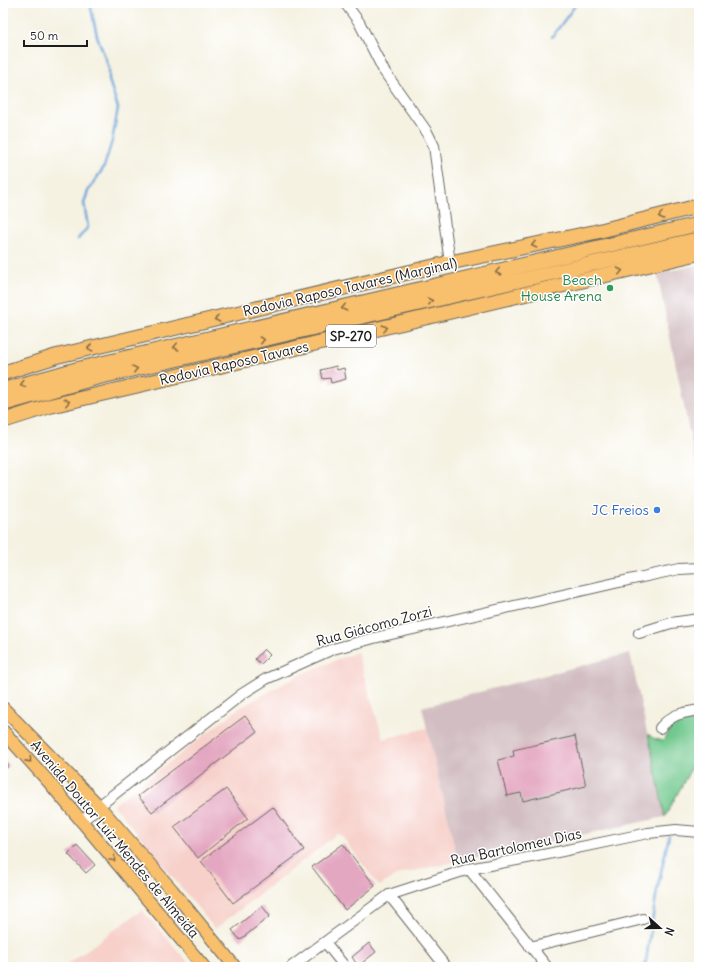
<svg xmlns="http://www.w3.org/2000/svg" width="702" height="970" viewBox="0 0 702 970" font-family="Delius,sans-serif">
<rect width="100%" height="100%" fill="#fff"/>
<filter id="ink" filterUnits="userSpaceOnUse"><feTurbulence type="fractalNoise" baseFrequency=".025" numOctaves="2"/><feDisplacementMap in="SourceGraphic" scale="8" xChannelSelector="R" yChannelSelector="G"/><feConvolveMatrix kernelMatrix="1 2 1 2 8 2 1 2 1" color-interpolation-filters="sRGB"/></filter>
<filter id="wash" filterUnits="userSpaceOnUse"><feTurbulence type="fractalNoise" baseFrequency=".012" numOctaves="4" result="noise"/><feDisplacementMap in="SourceGraphic" scale="16" xChannelSelector="R" yChannelSelector="G"/><feGaussianBlur stdDeviation="0.9" result="paint"/><feColorMatrix in="noise" values="0 0 0 0 0 0 0 0 0 0 0 0 0 0 0 0 0 1.4 0 .05"/><feComposite in="paint" operator="in"/></filter>
<g filter="url(#wash)">
<rect width="100%" height="100%" fill="#f5f2e2"/>
<path fill="#f7d0ca" d="M357 652 383 739 427 728 458 861 400 874 379 886 341 835 337 834 215 929 114 805 238 709 301 674Z
M142 910 192 967H63Z"/>
<path fill="#d2bec2" d="M699 265V480L657 273Z
M630 653 665 817 458 861 422 707Z"/>
<path fill="#72c98f" stroke="#477256" d="M699 716V754L665 817 648 734 653 738 662 741C667 737 667 733 670 728 675 719 690 717 699 716Z"/>
<g fill="none" stroke-linecap="round" stroke-linejoin="round">
<path stroke="#6aa3d9" stroke-width="2.5" d="M552 37 577 3
M78 239 88 227 84 203 88 191 104 167 112 141 118 108 109 80V68L97 36 90 3
M645 967 657 890 669 836"/>
</g>
<g id="blocks">
<path fill="#e4a7c1" d="M336 366 337 370 344 368 346 379 331 383 330 378 323 379 321 370Z
M264 649 270 655 261 664 255 659Z
M245 716 257 732 152 812 138 796Z
M575 736 586 786 523 801 521 793 507 796 498 760 514 756 513 750Z
M3 759 9 765 3 772Z
M226 789 248 818 198 858 174 827Z
M273 807 304 850 233 903 201 861Z
M343 844 375 886 345 910 312 867Z
M77 845 95 865 86 873 68 854Z
M262 906 270 916 240 940 232 930Z
M369 943 376 952 358 966 352 957Z"/>
</g>
</g>
<g filter="url(#ink)">
<use href="#blocks" fill-opacity="0" stroke="#686761" stroke-width="1"/>
<g fill="none" stroke-linecap="round" stroke-linejoin="round">
<defs>
<path id="minor" d="M345 3 359 22 384 71 427 132 434 146 450 263
M639 633 671 623 699 619
M660 728C672 714 681 713 699 710
M81 822 99 806 242 694 266 679 333 649 374 638 615 583 679 569 699 568
M469 869 547 967
M389 895 446 967
M325 942 345 967
M530 947 643 919
M291 967 389 895 469 869 548 854 648 833 676 830 699 832"/>
<path id="major" d="M3 708 99 806 172 890 235 967
M3 731 48 781 204 967"/>
<path id="highway" d="M3 373 57 356 448 263 595 232 699 206
M3 390 78 369 699 224
M3 404 95 378 699 239
M3 421 50 406 699 253"/>
</defs>
<use href="#minor" stroke="#686761" stroke-width="12"/>
<use href="#major" stroke="#686761" stroke-width="14"/>
<use href="#highway" stroke="#686761" stroke-width="16"/>
<use href="#minor" stroke="#fff" stroke-width="10"/>
<use href="#major" stroke="#f8bf6c" stroke-width="12"/>
<use href="#highway" stroke="#f8bf6c" stroke-width="14"/>
</g>
<defs><path id="oneway-chevron" d="M-2-3.5L2.5 0L-2 3.5" fill="none" stroke-width="1.6" stroke-linecap="round" stroke-linejoin="round"/></defs>
<g stroke="#8a6e44">
<use href="#oneway-chevron" transform="translate(661 216) rotate(166)"/>
<use href="#oneway-chevron" transform="translate(534 245) rotate(168)"/>
<use href="#oneway-chevron" transform="translate(620 271) rotate(-13)"/>
<use href="#oneway-chevron" transform="translate(498 272) rotate(167)"/>
<use href="#oneway-chevron" transform="translate(430 301) rotate(-13)"/>
<use href="#oneway-chevron" transform="translate(344 308) rotate(167)"/>
<use href="#oneway-chevron" transform="translate(217 319) rotate(166)"/>
<use href="#oneway-chevron" transform="translate(385 328) rotate(-14)"/>
<use href="#oneway-chevron" transform="translate(262 340) rotate(-13)"/>
<use href="#oneway-chevron" transform="translate(176 347) rotate(167)"/>
<use href="#oneway-chevron" transform="translate(90 348) rotate(167)"/>
<use href="#oneway-chevron" transform="translate(135 369) rotate(-13)"/>
<use href="#oneway-chevron" transform="translate(23 384) rotate(165)"/>
<use href="#oneway-chevron" transform="translate(67 402) rotate(-13)"/>
<use href="#oneway-chevron" transform="translate(29 760) rotate(48)"/>
<use href="#oneway-chevron" transform="translate(113 859) rotate(50)"/>
</g>
</g>
<circle fill="#2e9e5b" stroke="#fff" stroke-width="1.5" cx="610" cy="288" r="4"/>
<circle fill="#3f7fe0" stroke="#fff" stroke-width="1.5" cx="657" cy="510" r="4"/>
<g text-anchor="middle" stroke-width="3" stroke-linejoin="round" paint-order="stroke">
<rect fill="#fff" stroke="#606060" stroke-width="1" x="326" y="325" width="50" height="22" rx="3"/>
<g font-size="13" font-weight="bold" fill="#1c1c1c">
<text x="351" y="341">SP-270</text>
</g>
<g font-size="14" fill="#27864d" stroke="#fff" text-anchor="end">
<text x="602" y="285">Beach<tspan x="602" dy="16">House Arena</tspan></text>
</g>
<g font-size="14" fill="#1c1c1c" stroke="#fff">
<text transform="translate(350 287) rotate(-13)" y="5">Rodovia Raposo Tavares (Marginal)</text>
<text transform="translate(234 363) rotate(-13)" y="5">Rodovia Raposo Tavares</text>
<text transform="translate(374 626) rotate(-15)" y="5">Rua Giácomo Zorzi</text>
<text transform="translate(115 839) rotate(50)" y="5">Avenida Doutor Luiz Mendes de Almeida</text>
<text transform="translate(516 847) rotate(-12)" y="5">Rua Bartolomeu Dias</text>
</g>
<g font-size="14" fill="#366cbe" stroke="#fff" text-anchor="end">
<text x="649" y="515">JC Freios</text>
</g>
</g>
<rect width="702" height="970" fill="none" stroke="#fff" stroke-width="16"/>
<g transform="translate(660 928) rotate(111)" stroke="#ffffff" stroke-width="3" paint-order="stroke">
<path d="M0-3L7 15L0 10L-7 15Z" fill="#1c1c1c"/>
<text y="-6" font-size="11" font-weight="bold" text-anchor="middle" fill="#1c1c1c">N</text>
</g>
<path d="M24 40v6h63v-6" fill="none" stroke="#1c1c1c" stroke-width="2"/>
<text x="30" y="40" font-size="12" fill="#1c1c1c" stroke="#ffffff" stroke-width="3" paint-order="stroke">50 m</text>
</svg>
